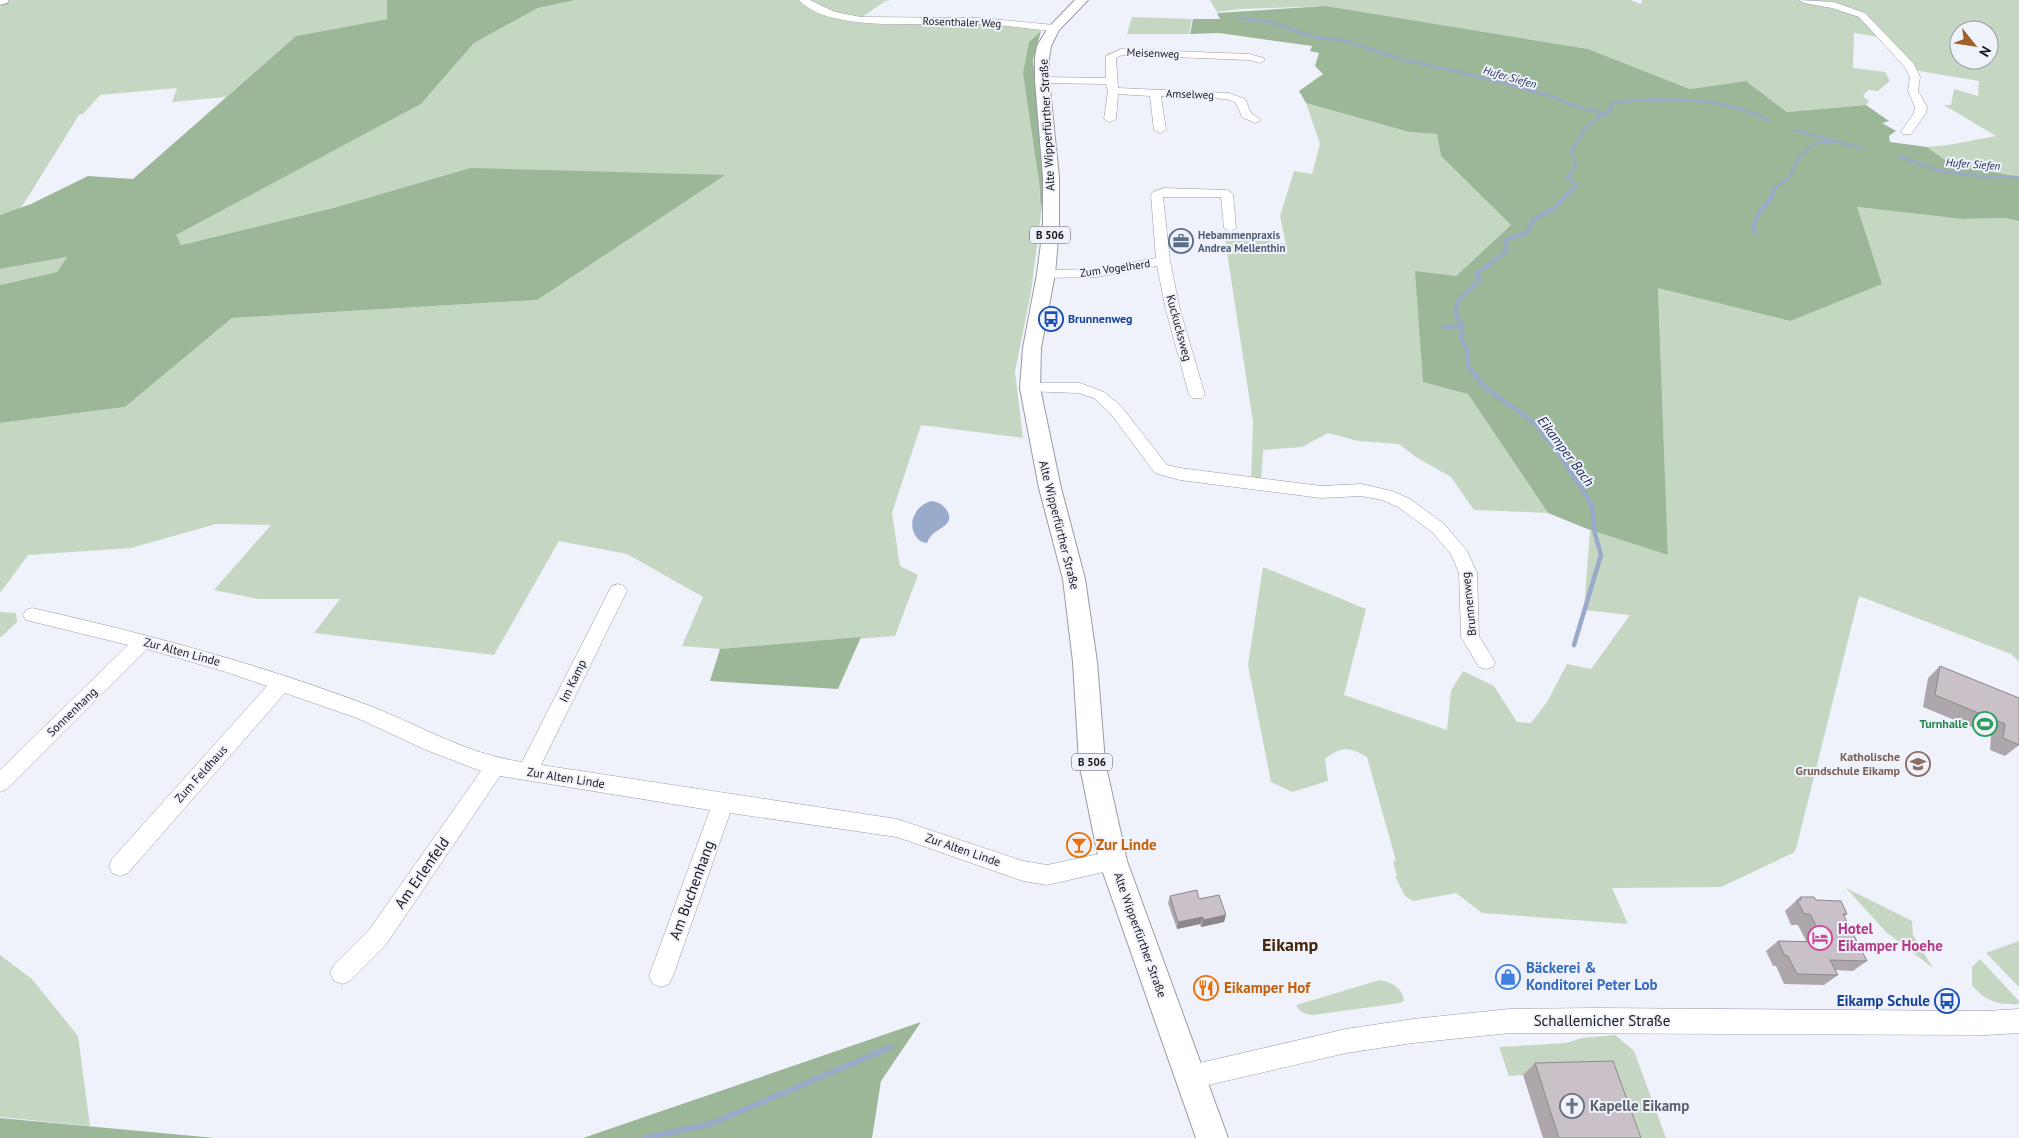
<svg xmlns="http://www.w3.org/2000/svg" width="2019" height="1138" viewBox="0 0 2019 1138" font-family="'PT Sans',sans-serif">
<rect width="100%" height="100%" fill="#f0f2fb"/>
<path fill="#c5d7c3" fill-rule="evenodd" d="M12 0H387V19L296 36 226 97 172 102 177 88 100 95 83 114 79 115 21 208 0 215V7Z
M576 0H801L842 19 980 22 1036 28 1041 31 1029 42 1041 213 1031 292 1015 372 1023 438 921 425 892 513 900 566 918 575 895 636 720 649 682 646 703 597 627 554 559 541 494 655 314 633 340 599H258L214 590 271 525 216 524 131 548 28 555 0 593V423L125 407 232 318 537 300 470 168 333 208 181 245 175 235 421 104 474 43 538 8Z
M808 0H891L885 1 861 18 824 9Z
M1210 0H1630L1641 4 1642 0H1797L1836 7 1859 15 1885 38 1854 33 1853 68 1885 72 1890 81 1878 91 1868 90 1863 96 1869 101 1866 105 1787 112 1746 81 1690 89 1588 49 1326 6 1241 9 1217 12Z
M1805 0H2019V177L1949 163 1927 147 1948 145 1996 136 1944 105H1951L1954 89 1978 96 1979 81 1913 70 1864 15 1836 6ZM1959 30H1989V60H1959Z
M1132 17 1192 19 1189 34H1127Z
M1306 103 1409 132 1437 134 1441 156 1511 225 1456 276 1468 394 1548 513 1474 510 1451 477 1416 457 1399 444 1358 441 1328 433 1302 447 1263 450 1261 483 1251 482 1253 422 1224 233 1286 244 1280 216 1294 171 1312 174 1320 144Z
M1857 207 1962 219 2005 218 2019 221V662L2011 654 1859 596 1796 849 1793 853 1721 887 1612 888 1628 924 1482 913 1456 893 1413 901 1405 896 1395 876H1397L1393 861H1396L1367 757C1349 747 1342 746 1325 759L1328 781 1292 792 1271 782 1248 665 1263 567 1366 609 1344 695 1447 730 1451 691 1463 671 1494 686 1517 722 1531 723 1547 702 1567 664 1591 669 1630 615 1584 610 1590 530 1668 555 1658 287 1790 321Z
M67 257 57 272 0 285V269Z
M0 612 16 613 17 622 0 638Z
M1846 888 1912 921 1913 935 1933 968 1886 932Z
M2019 941V987L1986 953Z
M0 955 32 979 78 1036 90 1126 0 1117Z
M1980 959 2019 1001V1004C1998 1005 1986 1002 1972 985V967Z
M1380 980C1392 983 1402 987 1404 1001L1400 1003 1313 1015C1304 1014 1300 1012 1296 1005Z
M1615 1035 1634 1051 1666 1138H1624L1523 1075 1509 1076 1499 1047 1566 1043 1582 1038Z"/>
<path fill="#9bb798" d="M387 0H576L538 8 474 43 421 104 176 235 181 245 333 208 470 168 725 175 537 300 232 318 125 407 0 423V285L57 272 67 257 0 269V215L31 204 88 176 133 179 296 36 387 19Z
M1326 6 1588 49 1690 89 1746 81 1787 112 1866 105 1889 121 1882 123 1896 131 1889 136 1890 142 1927 147 1949 163 2019 177V221L2005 218 1962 219 1857 207 1882 284 1790 321 1658 288 1668 555 1590 530 1548 513 1468 394 1423 382 1415 271 1456 276 1511 225 1441 156 1437 134 1409 132 1306 103 1299 91 1323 74 1315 66 1319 53 1310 51 1312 46 1219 33 1190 34 1193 19H1220L1217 13Z
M1041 31 1033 60 1044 183 1041 213 1039 181 1023 73 1029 42Z
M861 637 838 689 710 681 720 649Z
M921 1022 881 1081 872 1138H583Z
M0 1118 215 1138H0Z"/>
<path fill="#99aacb" d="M932 501C938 502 942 504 946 509 957 525 937 528 931 536 929 538 928 541 927 543L922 542C904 530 913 505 932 501Z"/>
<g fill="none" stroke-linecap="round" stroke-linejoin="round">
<path stroke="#99aacb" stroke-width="2.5" d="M1239 18 1270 22 1314 37 1342 40 1404 60 1464 73 1551 96 1569 104 1605 114 1611 110 1612 103 1619 102C1668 97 1726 98 1770 121
M1794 130 1864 149
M1898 156 1940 171 1980 176 2019 177
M1569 191 1577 186 1567 177 1576 166 1571 150C1578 144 1578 140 1582 133 1587 124 1596 118 1605 114
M1772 191 1790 177 1799 156 1816 143 1834 141"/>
<path stroke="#99aacb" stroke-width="4" d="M1756 233 1753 228 1760 211 1770 201 1774 190
M1444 327 1462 326
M1543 434 1535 423 1484 387 1468 365 1467 349 1462 341V326L1456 313 1457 301 1480 280 1476 274 1508 250 1505 243 1508 239 1526 233 1534 219 1554 208 1571 190"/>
<path stroke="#99aacb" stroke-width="4.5" d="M1542 432 1560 455 1592 505 1595 534 1601 555 1574 645"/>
<path stroke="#99aacb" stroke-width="5.5" d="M645 1138 710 1124 891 1047"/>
<defs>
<path id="minor" d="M799 0H810L835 12 861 17 981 18 1054 25 1059 28 1054 31C1030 29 1006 25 982 24 937 21 830 35 799 0Z
M1799 0 1834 2 1865 13 1914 64 1920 77 1918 91 1927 107 1926 113 1911 134H1903L1901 132 1914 113 1915 107 1908 91 1910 77 1905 67 1859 17 1832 8 1804 3Z
M1121 49 1249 54 1264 58 1265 60 1260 63 1249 60 1122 55 1116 58 1118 88 1229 93 1245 99 1251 113 1261 120 1255 123 1242 117 1236 103 1227 99 1161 96 1166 130 1160 133 1154 130 1150 96 1118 94 1116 119 1110 122 1104 119 1108 91 1106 84 1042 83 1037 80 1042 77 1106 78V56Z
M1164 188 1227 190 1233 194 1236 228 1230 232 1224 228 1221 197H1163L1170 261 1180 310 1205 395 1202 398H1192L1189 395 1166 310 1157 266 1096 277 1046 278 1039 274 1046 270 1096 269 1156 258 1151 195 1153 192Z
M1030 383H1080L1104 392 1121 406 1167 465 1180 468 1321 486 1361 484 1392 491 1410 499 1444 524 1467 551 1477 573 1479 636 1495 662 1493 667 1486 669 1479 667 1461 637 1459 573 1451 554 1432 532 1398 507 1382 500 1361 496 1321 498 1180 480 1155 473 1111 414 1094 398 1078 393 1025 391 1023 388 1025 385Z
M618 584 624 586 627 591 541 765 897 819 1023 861 1047 865 1113 851 1121 854 1124 861 1121 868 1047 885 1023 881 897 837 730 813 673 976 669 984 661 987 653 984 649 976 710 810 500 776 385 946 350 981 342 984 334 981 330 973 334 965 369 930 481 771 426 750 357 718 285 693 128 873 120 876 112 873 109 866 112 859 267 686 226 672 147 649 7 789 0 792V770L128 645 26 620 23 615 26 610 32 608C147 634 260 664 370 706 422 726 466 754 522 762L609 591 612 586Z
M1597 1008 1986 1011 2019 1009V1033L1986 1035 1510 1033 1413 1043 1346 1053 1191 1089 1182 1086 1179 1077 1182 1068 1191 1065 1346 1029 1413 1019 1510 1009Z"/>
<path id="major" d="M0 0H9L7 3 0 5Z
M1075 0H1088L1059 30 1051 46 1049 58V80L1059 177V228L1055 274 1041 348 1040 388 1061 488 1085 579 1097 662 1105 762 1127 861 1228 1138H1196L1099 861 1079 762 1073 662 1063 579 1039 488 1020 388 1023 348 1037 274 1043 228V177L1035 80V58L1037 46 1048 28Z"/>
</defs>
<use href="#minor" stroke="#999ba4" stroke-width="1"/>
<use href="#major" stroke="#999ba4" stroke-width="2"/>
<use href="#minor" fill="#fff" fill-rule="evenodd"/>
<use href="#major" fill="#fff" fill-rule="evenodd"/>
</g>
<path fill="#ada6ab" d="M1940 666 2019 698V745L2005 756 1990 750 1991 735 1923 707 1928 678Z
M1170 896 1199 899 1226 915 1224 922 1201 927 1200 924 1177 929 1168 903Z
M1800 897 1816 900 1847 914 1844 917 1867 961 1853 971 1835 970 1838 975 1824 985 1784 984 1776 966H1773L1766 951 1778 941H1806L1798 925H1791L1785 911Z
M1535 1063 1641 1138H1543L1523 1075Z"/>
<path fill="#8d878b" d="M1226 915 1224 922 1201 927 1203 920Z
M1203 917 1200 924 1177 929 1178 922Z"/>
<path fill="#c9c1c7" stroke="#8d878b" d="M1940 666 2019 698V745L2003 738 2005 724 1935 695Z
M1197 890 1199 899 1219 895 1226 915 1203 920V917L1178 922 1170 896Z
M1800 897H1814L1816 900 1841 901 1847 914H1843L1867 961 1830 960 1838 975 1797 974 1788 956H1785L1778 941 1824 942 1810 914H1804L1797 900H1801Z
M1613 1061 1641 1138H1559L1535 1063Z"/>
<defs>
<symbol id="office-ring" viewBox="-11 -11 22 22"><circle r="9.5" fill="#f0f2fb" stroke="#5c6f8a" stroke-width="1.5"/><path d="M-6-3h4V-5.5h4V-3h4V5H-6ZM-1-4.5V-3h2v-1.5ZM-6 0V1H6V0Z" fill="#5c6f8a"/></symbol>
<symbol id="bus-ring" viewBox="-11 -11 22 22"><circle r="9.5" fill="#f0f2fb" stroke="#1a4fb4" stroke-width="1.5"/><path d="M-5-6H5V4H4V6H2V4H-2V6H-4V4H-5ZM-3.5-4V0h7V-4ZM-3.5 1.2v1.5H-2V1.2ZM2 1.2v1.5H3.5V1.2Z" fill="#1a4fb4"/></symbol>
<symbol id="stadium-ring" viewBox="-11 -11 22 22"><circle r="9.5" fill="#f0f2fb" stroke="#2e9e5b" stroke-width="1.5"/><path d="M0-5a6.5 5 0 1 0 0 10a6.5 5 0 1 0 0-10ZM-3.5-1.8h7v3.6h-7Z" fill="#2e9e5b"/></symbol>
<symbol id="school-ring" viewBox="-11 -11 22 22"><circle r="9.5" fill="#f0f2fb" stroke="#8d6e63" stroke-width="1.5"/><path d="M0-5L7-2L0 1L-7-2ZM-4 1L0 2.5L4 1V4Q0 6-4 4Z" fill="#8d6e63"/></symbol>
<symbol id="bar-ring" viewBox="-11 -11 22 22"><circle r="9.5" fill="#f0f2fb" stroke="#e8710a" stroke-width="1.5"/><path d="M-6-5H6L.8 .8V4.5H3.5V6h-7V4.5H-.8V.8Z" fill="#e8710a"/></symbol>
<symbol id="hotel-ring" viewBox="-11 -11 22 22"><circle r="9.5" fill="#f0f2fb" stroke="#d1479c" stroke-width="1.5"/><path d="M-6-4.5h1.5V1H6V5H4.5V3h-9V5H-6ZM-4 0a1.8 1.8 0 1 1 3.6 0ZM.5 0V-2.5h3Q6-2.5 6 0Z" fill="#d1479c"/></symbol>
<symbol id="shop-ring" viewBox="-11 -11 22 22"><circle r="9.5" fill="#f0f2fb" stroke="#3f7fe0" stroke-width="1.5"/><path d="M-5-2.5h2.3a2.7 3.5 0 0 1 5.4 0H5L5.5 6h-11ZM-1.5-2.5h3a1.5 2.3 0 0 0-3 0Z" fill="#3f7fe0"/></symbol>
<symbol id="restaurant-ring" viewBox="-11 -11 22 22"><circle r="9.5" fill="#f0f2fb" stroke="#e8710a" stroke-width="1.5"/><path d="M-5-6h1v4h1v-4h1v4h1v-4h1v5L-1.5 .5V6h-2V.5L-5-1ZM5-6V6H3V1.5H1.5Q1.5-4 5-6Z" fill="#e8710a"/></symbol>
<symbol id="church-ring" viewBox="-11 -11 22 22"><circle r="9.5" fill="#f0f2fb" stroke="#6b7280" stroke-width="1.5"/><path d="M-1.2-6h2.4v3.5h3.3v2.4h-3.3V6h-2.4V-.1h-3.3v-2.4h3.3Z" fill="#6b7280"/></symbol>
</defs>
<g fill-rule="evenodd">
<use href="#office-ring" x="1167" y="227" width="28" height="28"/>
<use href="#bus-ring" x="1037" y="305" width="28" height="28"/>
<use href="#stadium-ring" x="1971" y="710" width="28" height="28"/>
<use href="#school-ring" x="1904" y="750" width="28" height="28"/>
<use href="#bar-ring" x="1065" y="831" width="28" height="28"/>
<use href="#hotel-ring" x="1806" y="924" width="28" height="28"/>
<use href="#shop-ring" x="1494" y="963" width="28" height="28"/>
<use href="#restaurant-ring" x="1192" y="974" width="28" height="28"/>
<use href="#bus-ring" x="1933" y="987" width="28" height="28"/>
<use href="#church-ring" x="1558" y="1092" width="28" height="28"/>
</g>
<g text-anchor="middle" stroke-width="4" stroke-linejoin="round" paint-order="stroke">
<g font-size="11" fill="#18191c" stroke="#f0f2fb">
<text transform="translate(962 22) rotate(2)" y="4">Rosenthaler Weg</text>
<text transform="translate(1153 53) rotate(2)" y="4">Meisenweg</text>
<text transform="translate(1190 94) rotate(2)" y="4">Amselweg</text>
<text transform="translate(1115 268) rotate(-8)" y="4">Zum Vogelherd</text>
</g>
<g font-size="11" font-style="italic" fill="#182a56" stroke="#f0f2fb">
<text transform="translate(1510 77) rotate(16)" y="4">Hufer Siefen</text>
<text transform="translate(1973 164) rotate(4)" y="4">Hufer Siefen</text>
</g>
<g fill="#f0f2fb" stroke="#595a5f" stroke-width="1">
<rect x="1030" y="226.5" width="40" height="17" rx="4"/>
<rect x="1072" y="753.5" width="40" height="17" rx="4"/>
</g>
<g font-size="11" font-weight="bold" fill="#18191c">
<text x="1050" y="239">B 506</text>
<text x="1092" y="766">B 506</text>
</g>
<g font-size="11" font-weight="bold" fill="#4e5e75" stroke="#f0f2fb" text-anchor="start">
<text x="1198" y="239">Hebammenpraxis<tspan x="1198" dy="13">Andrea Mellenthin</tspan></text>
</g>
<g font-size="12" fill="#18191c" stroke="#f0f2fb">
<text transform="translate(1047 125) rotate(-93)" y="4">Alte Wipperfürther Straße</text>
<text transform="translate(1179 328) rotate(75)" y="4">Kuckucksweg</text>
<text transform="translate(1059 525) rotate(76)" y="4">Alte Wipperfürther Straße</text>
<text transform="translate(1469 604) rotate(-96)" y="4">Brunnenweg</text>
<text transform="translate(182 652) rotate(15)" y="4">Zur Alten Linde</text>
<text transform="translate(573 681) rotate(-64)" y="4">Im Kamp</text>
<text transform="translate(72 712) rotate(-44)" y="4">Sonnenhang</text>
<text transform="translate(201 774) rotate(-48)" y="4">Zum Feldhaus</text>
<text transform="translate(566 778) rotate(9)" y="4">Zur Alten Linde</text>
<text transform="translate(963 850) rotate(19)" y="4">Zur Alten Linde</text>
<text transform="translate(1140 935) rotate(70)" y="4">Alte Wipperfürther Straße</text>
</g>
<g font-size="12" font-weight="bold" fill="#164399" stroke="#f0f2fb" text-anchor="start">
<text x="1068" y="323">Brunnenweg</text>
</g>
<g font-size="12" font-weight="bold" fill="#27864d" stroke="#f0f2fb" text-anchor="end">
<text x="1968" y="728">Turnhalle</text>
</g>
<g font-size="12" font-weight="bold" fill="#785e54" stroke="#f0f2fb" text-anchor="end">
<text x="1900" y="761">Katholische<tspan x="1900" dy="14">Grundschule Eikamp</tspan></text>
</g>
<g font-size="14" font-style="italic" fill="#182a56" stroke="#f0f2fb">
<text transform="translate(1566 451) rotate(53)" y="5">Eikamper Bach</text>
</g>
<g font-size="15" font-weight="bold" fill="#c56008" stroke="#f0f2fb" text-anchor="start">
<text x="1096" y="850">Zur Linde</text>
<text x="1224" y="993">Eikamper Hof</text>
</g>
<g font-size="15" fill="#18191c" stroke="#f0f2fb">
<text transform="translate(422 873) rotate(-55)" y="5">Am Erlenfeld</text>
<text transform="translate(692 890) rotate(-70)" y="5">Am Buchenhang</text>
<text x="1602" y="1026">Schallemicher Straße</text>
</g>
<g font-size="15" font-weight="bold" fill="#b23c85" stroke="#f0f2fb" text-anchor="start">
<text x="1838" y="934">Hotel<tspan x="1838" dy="17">Eikamper Hoehe</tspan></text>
</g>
<g font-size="15" font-weight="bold" fill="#366cbe" stroke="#f0f2fb" text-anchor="start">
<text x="1526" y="973">Bäckerei &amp;<tspan x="1526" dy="17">Konditorei Peter Lob</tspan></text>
</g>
<g font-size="15" font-weight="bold" fill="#164399" stroke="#f0f2fb" text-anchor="end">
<text x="1930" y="1006">Eikamp Schule</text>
</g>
<g font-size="15" font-weight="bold" fill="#5b616d" stroke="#f0f2fb" text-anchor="start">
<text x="1590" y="1111">Kapelle Eikamp</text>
</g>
<g font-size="18" font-weight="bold" fill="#44260b" stroke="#f0f2fb">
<text x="1290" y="951">Eikamp</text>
</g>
</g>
<g transform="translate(1974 45) rotate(120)"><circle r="24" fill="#f0f2fb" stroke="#9a9ba2"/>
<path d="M0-4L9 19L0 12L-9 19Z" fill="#a06029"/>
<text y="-8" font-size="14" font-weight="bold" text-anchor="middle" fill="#18191c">N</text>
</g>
</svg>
